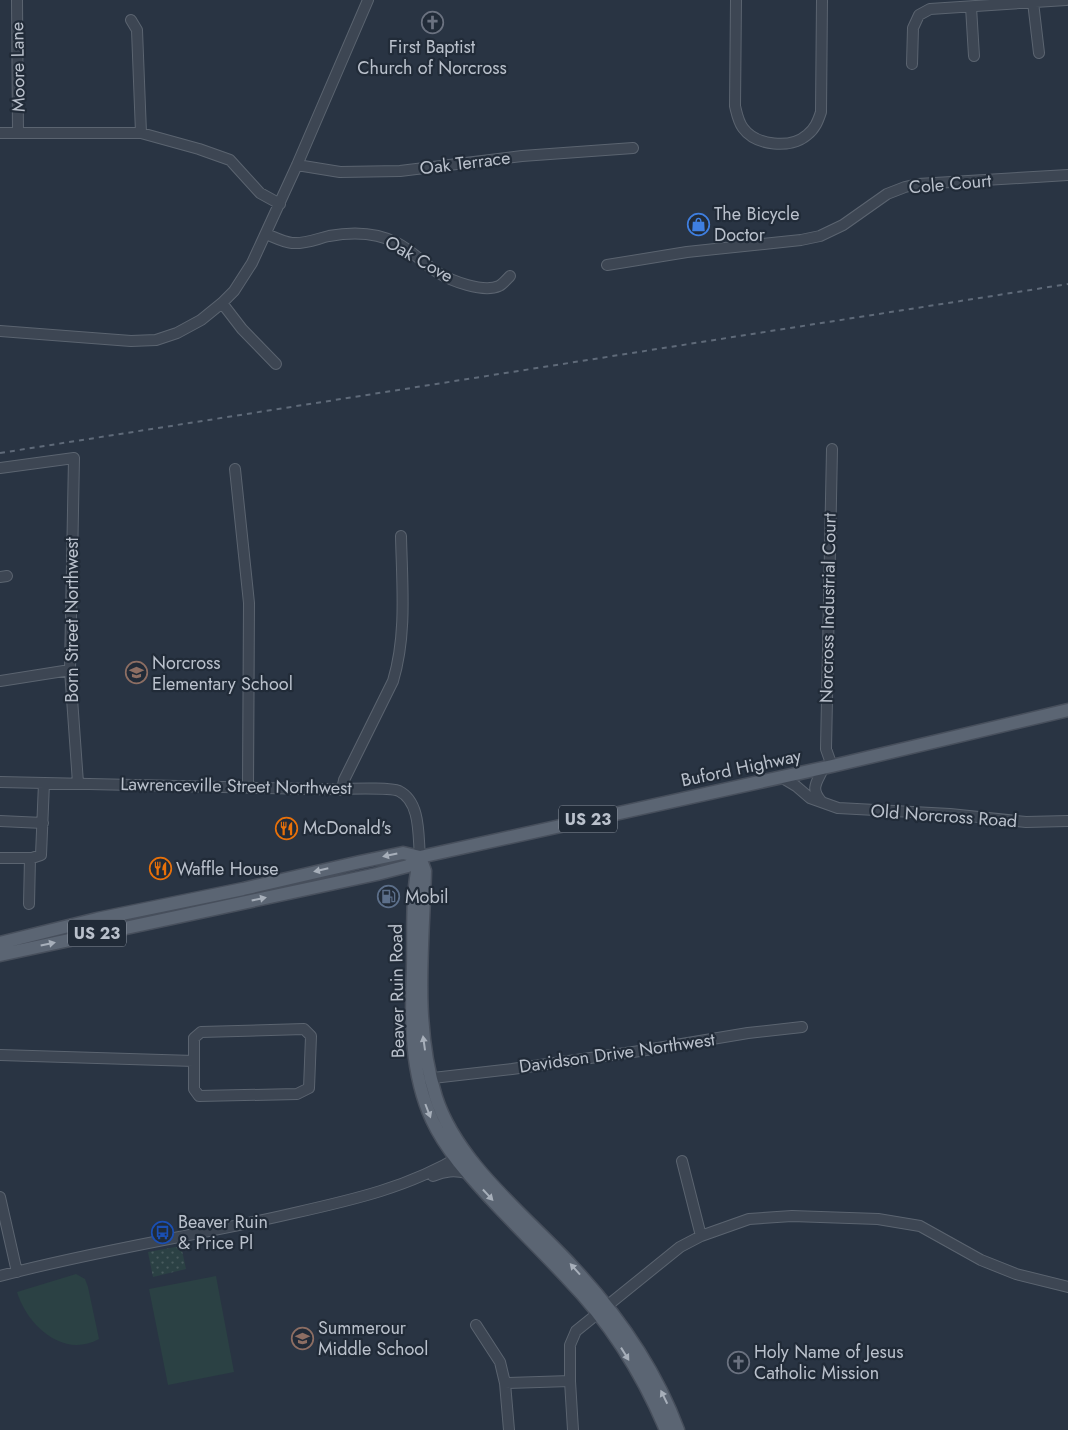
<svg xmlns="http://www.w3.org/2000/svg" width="1068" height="1430" viewBox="0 0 1068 1430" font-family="Jost,sans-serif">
<defs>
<pattern id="park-dots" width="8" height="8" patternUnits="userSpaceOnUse" patternTransform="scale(1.25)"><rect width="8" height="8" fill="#2b4144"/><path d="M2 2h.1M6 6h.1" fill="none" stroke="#485b5e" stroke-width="1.8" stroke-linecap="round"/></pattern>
</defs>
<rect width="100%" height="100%" fill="#293443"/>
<path fill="#2b4144" d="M76 1274 85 1279 88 1287 99 1339C63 1359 27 1325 17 1292Z
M216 1276 234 1372 168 1385 149 1289Z"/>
<path fill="url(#park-dots)" d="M181 1246 186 1269 153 1277 148 1252Z"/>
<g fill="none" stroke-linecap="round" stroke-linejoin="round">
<defs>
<path id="minor" d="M17 0 18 133
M736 0 735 106C737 114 738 121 743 128 756 146 791 149 807 135 815 129 818 121 821 112L822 0
M1033 2 1039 53
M971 7 974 56
M131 20 137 30 141 133
M912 64 913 28 919 15 930 9 1066 0
M0 133H141L199 149 230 160 260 193 280 204
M297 165 340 172 400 171 522 156 633 148
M266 234C274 237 283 242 292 243 306 244 316 239 329 236 351 232 376 232 397 243 411 250 423 263 437 272 451 281 483 293 499 286 503 284 507 279 510 276
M607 265 687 252 801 240 820 236 843 225 887 194 905 187 918 184 1068 175
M222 303 242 329 276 364
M0 331 131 341 156 340 177 333 201 320 222 303 234 291 252 263 297 165 368 0
M832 449 826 749 832 766
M0 468 74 458 70 670 78 783
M235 469 249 603 248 787
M0 577 7 576
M0 681 70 670
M781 777 796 786 810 798 838 808 950 814 1026 822 1068 821
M0 782C104 784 208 787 312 789 329 790 388 786 399 791 421 802 418 836 420 857
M342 790 344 780 393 681C407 635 402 584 401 536
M821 801C810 788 817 782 823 769
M0 821 43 823
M0 858H32L41 855 44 783
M29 904 30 858
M304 1029 311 1036 309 1088 297 1094 199 1096 194 1089V1038L201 1032Z
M0 1055 194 1061
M424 1079 512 1069 640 1051 748 1033 802 1027
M682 1161 701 1236
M433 1176C445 1171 454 1170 467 1173
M0 1197 17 1272
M0 1276C97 1250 196 1236 294 1213 352 1200 410 1187 462 1155
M476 1325 500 1362 505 1383 509 1430
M505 1383 570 1381
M573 1430 570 1381V1345L576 1331 680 1247 701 1236 749 1219 792 1216 878 1219 920 1226 981 1260 1016 1274 1068 1287"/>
<path id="major" d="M420 857 425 871C423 946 413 1025 436 1097 457 1163 526 1216 572 1266 617 1314 655 1368 678 1430
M419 862C411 896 414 932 413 968 411 1019 410 1072 432 1120 446 1150 469 1175 491 1199 516 1226 542 1251 567 1278 609 1321 643 1375 666 1430
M0 943 97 919 243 889 360 862 403 853 420 857
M0 955 377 874 408 866 420 857 832 766 1068 710"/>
</defs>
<use href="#minor" stroke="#5b6470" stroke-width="12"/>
<use href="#major" stroke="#474f5c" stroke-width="15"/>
<use href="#minor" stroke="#3d4653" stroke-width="10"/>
<use href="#major" stroke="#5b6573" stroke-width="12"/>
<path stroke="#5f6a79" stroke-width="2" stroke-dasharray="5 5" stroke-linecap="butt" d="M0 453 1068 284"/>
</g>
<defs><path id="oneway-solid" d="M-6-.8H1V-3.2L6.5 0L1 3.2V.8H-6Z" transform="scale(1.25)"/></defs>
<g fill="#a7afba">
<use href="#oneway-solid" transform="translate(390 855) rotate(168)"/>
<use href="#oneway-solid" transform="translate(321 870) rotate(167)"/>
<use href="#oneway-solid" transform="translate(259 899) rotate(-12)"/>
<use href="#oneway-solid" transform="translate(48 944) rotate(-12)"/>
<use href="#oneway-solid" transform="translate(424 1043) rotate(-98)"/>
<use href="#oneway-solid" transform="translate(428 1111) rotate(69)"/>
<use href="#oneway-solid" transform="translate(488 1195) rotate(47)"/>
<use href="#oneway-solid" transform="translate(575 1269) rotate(-132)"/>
<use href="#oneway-solid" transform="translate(625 1354) rotate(58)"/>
<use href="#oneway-solid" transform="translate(664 1397) rotate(-116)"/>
</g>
<defs>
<symbol id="church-ring" viewBox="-11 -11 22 22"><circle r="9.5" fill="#212b38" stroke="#6b7280" stroke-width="1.5"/><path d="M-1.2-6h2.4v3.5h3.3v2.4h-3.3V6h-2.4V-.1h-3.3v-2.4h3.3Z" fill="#6b7280"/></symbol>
<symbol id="shop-ring" viewBox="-11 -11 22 22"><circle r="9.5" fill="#212b38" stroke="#3f7fe0" stroke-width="1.5"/><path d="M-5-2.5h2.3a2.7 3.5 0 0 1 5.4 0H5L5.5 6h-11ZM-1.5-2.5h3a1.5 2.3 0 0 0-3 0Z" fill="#3f7fe0"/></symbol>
<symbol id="school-ring" viewBox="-11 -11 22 22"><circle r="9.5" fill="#212b38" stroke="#8d6e63" stroke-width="1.5"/><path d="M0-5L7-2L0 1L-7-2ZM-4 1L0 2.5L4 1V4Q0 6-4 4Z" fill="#8d6e63"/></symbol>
<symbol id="restaurant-ring" viewBox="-11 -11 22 22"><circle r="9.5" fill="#212b38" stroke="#e8710a" stroke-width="1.5"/><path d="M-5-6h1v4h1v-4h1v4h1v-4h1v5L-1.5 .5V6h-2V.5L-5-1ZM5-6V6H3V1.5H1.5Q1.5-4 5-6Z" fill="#e8710a"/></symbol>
<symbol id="fuel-ring" viewBox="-11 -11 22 22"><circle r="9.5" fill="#212b38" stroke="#5c6f8a" stroke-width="1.5"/><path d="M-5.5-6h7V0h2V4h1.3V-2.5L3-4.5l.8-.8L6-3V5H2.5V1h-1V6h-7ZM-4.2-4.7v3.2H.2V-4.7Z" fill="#5c6f8a"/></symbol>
<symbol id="bus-ring" viewBox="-11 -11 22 22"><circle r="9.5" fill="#212b38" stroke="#1a4fb4" stroke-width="1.5"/><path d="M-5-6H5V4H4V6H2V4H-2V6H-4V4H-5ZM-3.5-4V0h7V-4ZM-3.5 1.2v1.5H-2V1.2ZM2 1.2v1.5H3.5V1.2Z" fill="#1a4fb4"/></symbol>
</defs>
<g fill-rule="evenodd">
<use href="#church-ring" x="420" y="10" width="25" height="25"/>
<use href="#shop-ring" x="686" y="212" width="25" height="25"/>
<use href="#school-ring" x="124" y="660" width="25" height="25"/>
<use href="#restaurant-ring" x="274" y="816" width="25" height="25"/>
<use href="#restaurant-ring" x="148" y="856" width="25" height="25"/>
<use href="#fuel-ring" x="376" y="884" width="25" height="25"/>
<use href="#bus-ring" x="150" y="1220" width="25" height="25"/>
<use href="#school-ring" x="290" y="1326" width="25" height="25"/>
<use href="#church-ring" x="726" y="1350" width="25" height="25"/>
</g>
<g text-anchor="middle" stroke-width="4.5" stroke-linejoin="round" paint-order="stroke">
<g fill="#212b38" stroke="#8c94a0" stroke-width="1">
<rect x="559" y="805.5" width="58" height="27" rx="4"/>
<rect x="68" y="919.5" width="58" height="27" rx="4"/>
</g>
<g font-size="16" font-weight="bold" fill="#bac1cc">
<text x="588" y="825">US 23</text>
<text x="97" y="939">US 23</text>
</g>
<g font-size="18" fill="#bac1cc" stroke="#212b38" text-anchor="start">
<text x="432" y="53" text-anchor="middle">First Baptist<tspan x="432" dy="21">Church of Norcross</tspan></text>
<text x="714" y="220">The Bicycle<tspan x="714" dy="21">Doctor</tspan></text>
<text x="152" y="669">Norcross<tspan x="152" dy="21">Elementary School</tspan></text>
<text x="303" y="834">McDonald's</text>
<text x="176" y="875">Waffle House</text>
<text x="405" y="903">Mobil</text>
<text x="178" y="1228">Beaver Ruin<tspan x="178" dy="21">&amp; Price Pl</tspan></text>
<text x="318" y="1334">Summerour<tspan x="318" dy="21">Middle School</tspan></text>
<text x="754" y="1358">Holy Name of Jesus<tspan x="754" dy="21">Catholic Mission</tspan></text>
</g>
<g font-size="18" fill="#bac1cc" stroke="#212b38">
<text transform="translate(18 67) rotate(-91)" y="6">Moore Lane</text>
<text transform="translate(465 163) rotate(-7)" y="6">Oak Terrace</text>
<text transform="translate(950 184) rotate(-5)" y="6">Cole Court</text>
<text transform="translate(419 259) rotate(30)" y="6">Oak Cove</text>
<text transform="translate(828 608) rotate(-89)" y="6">Norcross Industrial Court</text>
<text transform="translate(72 620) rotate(-90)" y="6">Born Street Northwest</text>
<text transform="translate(741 768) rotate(-12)" y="6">Buford Highway</text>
<text transform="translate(236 786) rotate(1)" y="6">Lawrenceville Street Northwest</text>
<text transform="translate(944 816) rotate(4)" y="6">Old Norcross Road</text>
<text transform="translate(397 991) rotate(-91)" y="6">Beaver Ruin Road</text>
<text transform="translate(617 1053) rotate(-8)" y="6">Davidson Drive Northwest</text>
</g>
</g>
</svg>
